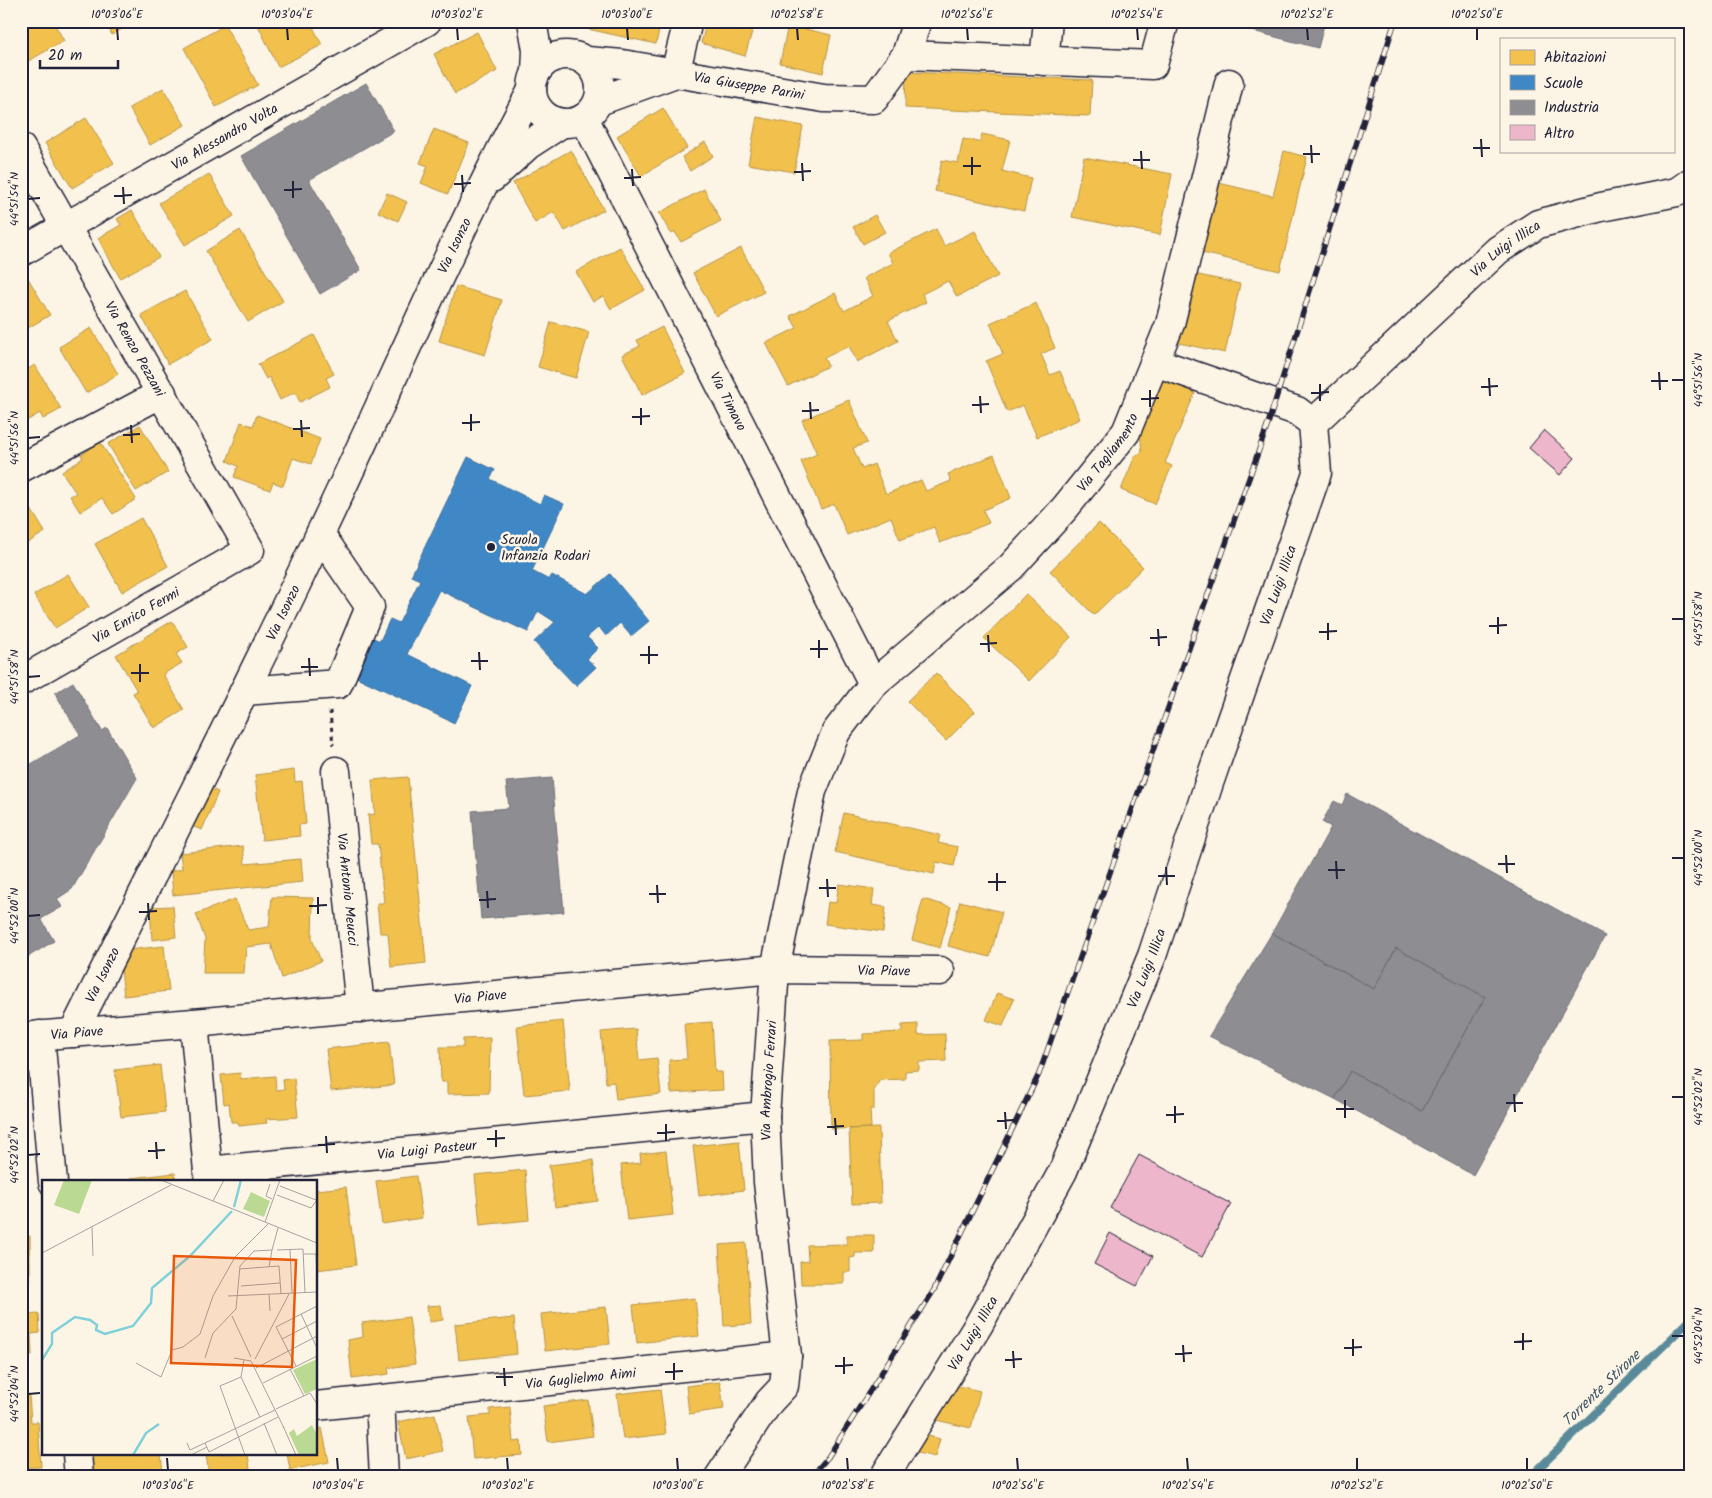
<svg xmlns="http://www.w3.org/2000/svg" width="1712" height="1498" viewBox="0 0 1712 1498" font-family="Kalam,sans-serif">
<rect width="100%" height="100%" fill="#fcf5e5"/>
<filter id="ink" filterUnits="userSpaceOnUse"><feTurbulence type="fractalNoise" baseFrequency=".02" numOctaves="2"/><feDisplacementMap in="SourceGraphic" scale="10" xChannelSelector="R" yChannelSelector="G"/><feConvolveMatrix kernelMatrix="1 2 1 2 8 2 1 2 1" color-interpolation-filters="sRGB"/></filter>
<g filter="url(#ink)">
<path fill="#f2c14e" stroke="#b49148" d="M21 21H53L64 41 21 65Z
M105 21H135L112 35Z
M256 21H310L322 45 278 67Z
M585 21H661L656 44 583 28Z
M707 21H755L745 56 701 43Z
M225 25 258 85 216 107 184 48Z
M788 25 831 35 823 73 780 63Z
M477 32 497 71 455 94 434 54Z
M906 72 1092 80 1090 116 905 108Z
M163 88 185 125 150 145 129 108Z
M663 108 687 148 641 176 617 136Z
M757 117 803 126 794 172 748 164Z
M86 118 114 163 72 188 45 143Z
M434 129 469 143 448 194 421 183 428 166 420 163Z
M982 134 1010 140 1002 171 1031 178 1024 211 935 191 942 160 958 163 963 139 980 142Z
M705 142 713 156 690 171 682 157Z
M571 150 604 210 565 231 554 212 535 223 513 183Z
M1284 151 1307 157 1280 271 1198 252 1215 182 1273 196Z
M1084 157 1172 174 1160 235 1072 217Z
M209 174 234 216 185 245 159 203Z
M704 189 721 221 681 242 675 232 671 234 659 213Z
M387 193 407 202 398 221 378 212Z
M132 210 159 257 120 278 98 238 121 225 117 219Z
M875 215 885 232 863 244 853 227Z
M936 229 944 246 975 231 998 276 957 297 948 281 922 294 926 302 888 321 898 341 857 362 849 346 824 358 828 366 788 386 766 343 797 328 790 316 835 293 844 311 873 296 864 278 893 263 888 253Z
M240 230 283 301 248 322 206 251Z
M620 247 645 290 611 309 603 296 593 302 576 272Z
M741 248 764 292 716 316 693 273Z
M1194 274 1240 284 1225 353 1179 343Z
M26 275 50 315 21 332V277Z
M456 286 502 300 485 355 439 341Z
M185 291 213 339 168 364 141 315Z
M1036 303 1055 348 1041 354 1050 375 1060 371 1080 419 1037 437 1023 405 1007 412 986 361 1003 354 990 323Z
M551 322 589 332 576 378 538 367Z
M662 327 685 373 642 395 622 355 640 346 637 340Z
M91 328 118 374 86 393 59 347Z
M314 335 334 374 326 378 330 387 300 402 295 392 280 400 269 377 266 379 258 364Z
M35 365 61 409 43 419 40 413 23 423 21 373Z
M1162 379 1195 393 1165 463 1172 466 1155 504 1121 490 1135 456 1142 452 1140 431Z
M849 400 867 443 853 448 862 469 874 464 886 494 921 480 926 491 951 481 948 474 994 455 1011 498 983 510 989 523 940 543 934 527 900 540 891 517 847 535 834 504 821 509 801 461 817 454 802 420Z
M257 415 320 439 311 464 293 458 283 486 273 482 270 490 234 477 238 466 227 461 241 422 253 426Z
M140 425 168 472 136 491 108 444Z
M100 442 136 499 113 514 102 498 80 512 70 496 76 493 62 472 83 458 81 455Z
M21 493 45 532 21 547Z
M141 518 168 566 122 592 95 544Z
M1099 523 1143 567 1094 615 1050 571Z
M68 574 89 607 55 628 34 595Z
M1026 594 1071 637 1029 681 984 638Z
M172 621 188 647 176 654 182 663 163 674 184 710 154 728 133 693 137 691 116 655Z
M21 631 29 643 21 648Z
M936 673 975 712 946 741 907 701Z
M294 770 295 782 302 781 306 824 299 825 300 836 262 840 255 775Z
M408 777 426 963 391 967 388 933H380L377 903H384L378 844H371L368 815 375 814 372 780Z
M200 784 218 792 202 830 183 823Z
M844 813 940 835 938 843 958 847 954 866 936 862 934 874 835 852Z
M243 846 245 864 301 859 303 882 173 895 171 871 182 869 180 853Z
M839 884 874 889 872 905 886 907 883 932 825 924 828 902 836 903Z
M272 897 313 898 312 939 321 961 282 978 271 944 246 947 244 973H203L205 939 196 914 235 899 248 930 269 927Z
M923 899 951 907 940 948 912 940Z
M960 901 1002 912 990 957 948 946Z
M173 906 176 937 152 940 150 907Z
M164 946 169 991 124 996 119 951Z
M997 993 1014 999 1003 1026 986 1020Z
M563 1021 570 1091 524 1095 517 1026Z
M712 1022 715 1072H722L723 1090 671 1093 669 1060 687 1059 684 1024Z
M918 1024V1035L945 1034 946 1061 919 1062V1070L905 1071V1079L880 1080 874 1089V1109H870L871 1128 831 1129 830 1041 863 1040V1034L902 1032V1025Z
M636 1029 639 1060 657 1058 661 1094 616 1099 614 1082 606 1083 601 1032Z
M490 1038 489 1093 447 1094V1082H441L440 1047H463V1039Z
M389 1042 394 1085 331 1091 326 1049Z
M160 1065 165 1112 121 1117 115 1070Z
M240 1073 241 1079 275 1076 276 1090 284 1089 283 1080 294 1078 298 1117 266 1119 267 1123 239 1126 238 1122H231L229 1103 224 1104 221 1075Z
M879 1128 881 1203 852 1204 849 1129Z
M739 1141 744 1190 699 1196 693 1146Z
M666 1151 673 1215 627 1220 621 1165 641 1163 640 1154Z
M593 1160 598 1201 555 1207 549 1165Z
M525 1170 529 1220 480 1225 475 1175Z
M175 1173 176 1182H132L131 1178Z
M416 1176 422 1218 382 1224 376 1181Z
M346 1187 356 1265 317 1270 316 1190Z
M847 1235H874V1253H855V1257L850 1258V1272H844V1284H801L800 1262 808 1261 807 1245 847 1244Z
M21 1236H30V1282H21Z
M746 1243 751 1324 724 1326 719 1245Z
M695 1298 699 1336 637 1343 633 1305Z
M441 1305 443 1320 429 1322 427 1306Z
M606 1307 610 1344 545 1351 541 1314Z
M39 1314 40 1333 31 1334 32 1355 21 1356V1315Z
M409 1317 415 1364 388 1368 389 1374 352 1379 348 1340 363 1337 362 1323Z
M514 1318 517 1354 459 1360 455 1324Z
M720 1382 724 1409 689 1414 686 1386Z
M945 1383 980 1391 971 1428 936 1420Z
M660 1389 666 1434 623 1439 617 1394Z
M29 1395 31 1422H38L41 1467 21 1468V1396Z
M588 1400 593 1436 548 1442 543 1406Z
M510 1407 513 1442 521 1441 522 1455 473 1459 469 1417 490 1415V1409Z
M435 1414 443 1451 406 1459 398 1422Z
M322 1428 329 1462 290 1470 287 1454H316V1429Z
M917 1433 940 1439 935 1457 913 1452Z
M161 1454 163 1473 170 1472 171 1477H88L87 1455Z
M206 1454H248L251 1477H209Z"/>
<path fill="#3f88c5" stroke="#36699c" d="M468 457 495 470 490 479 540 504 544 495 564 504 532 571 549 580 552 575 587 594 610 574 649 621 631 636 620 623 606 636 599 627 587 637 598 648 587 659 596 667 576 686 534 642 555 622 538 611 528 632 439 590 407 654 472 686 454 723 350 674 369 636 380 641 390 619 399 623 420 580 411 576Z"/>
<path fill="#8d8d92" stroke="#6d6d78" d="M1214 21H1325L1318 48Z
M366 83 394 131 309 180 361 270 320 294 241 156Z
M73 682 102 731 107 728 137 778 72 889 57 899 62 907 41 919 54 941 21 961V770L80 735 55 693Z
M552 778 564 912 481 919 472 811 509 808 506 782Z
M1347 794 1605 936 1473 1175 1335 1099 1350 1071 1422 1111 1485 997 1396 948 1374 989 1272 933 1331 827 1322 822 1334 801 1342 805Z
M1272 933 1374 989 1396 948 1485 997 1422 1111 1350 1071 1335 1099 1209 1036Z"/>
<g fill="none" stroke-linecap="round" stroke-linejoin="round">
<path stroke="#5a8a9a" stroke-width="8" d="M1530 1477 1691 1319"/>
</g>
<path fill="#eeb6cb" stroke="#22223b" d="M1544 430 1575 458 1560 475 1529 448Z
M1139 1155 1231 1204 1202 1257 1110 1208Z
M1110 1233 1153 1256 1137 1286 1094 1264Z"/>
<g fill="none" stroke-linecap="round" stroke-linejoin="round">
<defs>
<g id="minor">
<path d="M532 21 537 50 536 72"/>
<path d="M906 55 1153 65 1165 21"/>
<circle cx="566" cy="89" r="34"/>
<path id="s1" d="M587 61 622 64 824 98 874 99 906 55 917 21"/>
<path d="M1044 61 1048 21"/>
<path d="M675 73 688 21"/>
<path d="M599 101 673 74"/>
<path id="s2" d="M584 118 873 684"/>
<path id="s3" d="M21 148 250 550 21 681"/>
<path d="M492 178 528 145 562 123"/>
<path id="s4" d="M21 252 427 21"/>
<path id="s5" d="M1313 423 1498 250 1538 224 1601 207 1677 192 1691 182"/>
<path d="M21 468 162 393"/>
<path d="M244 691 338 684 370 607 320 534"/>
<path id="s6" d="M336 771 360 1008"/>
<path d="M194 1023 209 1182"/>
<path id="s7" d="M73 1033C156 866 242 701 321 532 391 385 455 234 532 90"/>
<path d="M40 1035 53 1182"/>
<path id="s8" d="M21 1037 194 1023 775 969 940 971"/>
<path id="s9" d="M208 1171 765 1116"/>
<path d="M380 1400 384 1477"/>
<path id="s10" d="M316 1406 787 1356"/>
<path d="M77 1454 79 1477"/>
<path id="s11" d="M719 1477 769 1402 784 1386 787 1356 768 1182 765 1116 775 969 812 791 836 732 873 684 1011 567 1065 508 1126 432 1170 324 1229 83"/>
<path id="s12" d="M884 1477 979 1324 1063 1171 1152 956 1209 783 1317 473 1313 423 1297 411 1155 362"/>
</g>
</defs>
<use href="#minor" stroke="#22223b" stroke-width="31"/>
<path stroke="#22223b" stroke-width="3" stroke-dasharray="4 4" stroke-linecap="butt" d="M330 711 333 745"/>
<use href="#minor" stroke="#fcf5e5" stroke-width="28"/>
<defs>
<path id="rail" d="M811 1477 828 1457 934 1290 1039 1074 1267 427 1395 21"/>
</defs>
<use href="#rail" stroke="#22223b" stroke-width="5.5"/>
<use href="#rail" stroke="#fcf5e5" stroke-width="4" stroke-dasharray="11" stroke-linecap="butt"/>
</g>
</g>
<path fill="none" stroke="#22223b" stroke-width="2" d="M117 28 118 40M287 28 288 40M457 28 458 40M627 28 628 40M797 28 798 40M967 28 968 40M1137 28 1138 40M1307 28 1308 40M1477 28V40M1481 139 1482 157M1311 145 1312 163M1473 148H1490M1141 151 1142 169M1303 154H1320M972 157V175M1133 160H1150M802 163 803 181M963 166H981M632 169 633 186M794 172 811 171M462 175 463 192M624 178 641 177M293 181V198M454 184 471 183M123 187 124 204M284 190 302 189M114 196 132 195M28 199 40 198M1659 372 1660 390M1489 378 1490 396M1672 380H1684M1651 381H1668M1320 384V401M1481 387 1498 386M1150 390V407M1311 393 1329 392M980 396 981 413M1141 399 1159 398M810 402 811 419M972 405 989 404M641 408V425M802 411 819 410M471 414V431M632 417 650 416M301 420 302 437M462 423 480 422M131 425 132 443M293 429 310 428M123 435 140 434M28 438 40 437M1498 617V634M1672 619H1684M1328 623V640M1489 626 1507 625M1158 629 1159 646M1319 632 1337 631M988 635 989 652M1150 638 1167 637M819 640V658M980 644 997 643M649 646V664M810 649H828M479 652 480 670M640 655H658M309 658 310 676M471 661H488M140 664V682M301 667H318M131 673H149M28 677 40 676M1506 855 1507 873M1672 858H1684M1336 861 1337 879M1498 864H1515M1166 867 1167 885M1328 870H1345M997 873V891M1158 876H1175M827 879 828 897M988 882H1006M657 885 658 903M819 888H836M487 891 488 908M649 894H666M318 897V914M479 900 496 899M148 903 149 920M309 906 327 905M139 912 157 911M28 916 40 915M1514 1094 1515 1112M1672 1097H1684M1345 1100V1118M1506 1103H1523M1175 1106V1123M1336 1109H1354M1005 1112 1006 1129M1166 1115 1184 1114M835 1118 836 1135M997 1121 1014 1120M666 1124V1141M827 1127 844 1126M496 1130V1147M657 1133 675 1132M326 1136 327 1153M487 1139 505 1138M156 1142 157 1159M318 1145 335 1144M148 1151 165 1150M28 1155 40 1154M1523 1333V1350M1672 1336H1684M1353 1339V1356M1514 1342 1532 1341M1183 1345 1184 1362M1344 1348 1362 1347M1013 1351 1014 1368M1175 1354 1192 1353M844 1357V1374M1005 1360 1022 1359M674 1363V1380M835 1366 853 1365M504 1368 505 1386M665 1372 683 1371M496 1377H513M28 1394 40 1393M167 1458 168 1470M337 1458 338 1470M507 1458 508 1470M677 1458 678 1470M847 1458 848 1470M1017 1458 1018 1470M1187 1458 1188 1470M1357 1458V1470M1527 1458V1470"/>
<circle fill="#22223b" stroke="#fcf5e5" stroke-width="2" cx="491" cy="547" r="5"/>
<g text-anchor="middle" stroke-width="5" stroke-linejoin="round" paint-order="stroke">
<g font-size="14" fill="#22223b" stroke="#fcf5e5">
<text dy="5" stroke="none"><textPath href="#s1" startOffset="164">Via Giuseppe Parini</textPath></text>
<text dy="5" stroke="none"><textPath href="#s4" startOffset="234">Via Alessandro Volta</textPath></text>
<text dy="5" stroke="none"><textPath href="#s7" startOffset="875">Via Isonzo</textPath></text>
<text dy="5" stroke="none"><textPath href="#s5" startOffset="260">Via Luigi Illica</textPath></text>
<text dy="5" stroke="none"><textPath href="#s3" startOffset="231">Via Renzo Pezzani</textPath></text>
<text dy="5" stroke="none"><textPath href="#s2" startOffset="318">Via Timavo</textPath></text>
<text dy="5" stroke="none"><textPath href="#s11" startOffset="1168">Via Tagliamento</textPath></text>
<text dy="5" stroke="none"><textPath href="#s12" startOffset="979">Via Luigi Illica</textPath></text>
<text dy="5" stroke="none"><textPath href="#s7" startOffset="470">Via Isonzo</textPath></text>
<text transform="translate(136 615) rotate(-30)" y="5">Via Enrico Fermi</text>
<text dy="5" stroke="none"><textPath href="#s6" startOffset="119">Via Antonio Meucci</textPath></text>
<text dy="5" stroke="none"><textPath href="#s12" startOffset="574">Via Luigi Illica</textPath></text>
<text dy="5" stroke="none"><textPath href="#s8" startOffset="866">Via Piave</textPath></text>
<text dy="5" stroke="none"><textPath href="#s7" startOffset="65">Via Isonzo</textPath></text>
<text dy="5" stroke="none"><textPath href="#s8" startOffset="461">Via Piave</textPath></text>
<text dy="5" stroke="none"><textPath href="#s8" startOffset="56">Via Piave</textPath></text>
<text dy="5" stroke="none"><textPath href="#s11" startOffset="419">Via Ambrogio Ferrari</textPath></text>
<text dy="5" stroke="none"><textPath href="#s9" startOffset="220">Via Luigi Pasteur</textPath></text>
<text dy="5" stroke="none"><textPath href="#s12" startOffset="169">Via Luigi Illica</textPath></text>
<text dy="5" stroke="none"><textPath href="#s10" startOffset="266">Via Guglielmo Aimi</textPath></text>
</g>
<g font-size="14" fill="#22223b" stroke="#fcf5e5" text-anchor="start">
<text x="501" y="544">Scuola<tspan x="501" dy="16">Infanzia Rodari</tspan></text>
</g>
<g font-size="15" font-style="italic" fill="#3e566a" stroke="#fcf5e5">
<text transform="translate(1601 1388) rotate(-44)" y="5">Torrente Stirone</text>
</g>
</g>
<g transform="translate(42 1180)">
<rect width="275" height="275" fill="#fcf5e5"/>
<path d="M22 0H50L37 34 12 25ZM209 12 228 21 222 37 201 29ZM275 179V209L263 214 251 190ZM270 245 275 255V275H257L247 253 252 249 255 256Z" fill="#bad992"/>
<path fill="none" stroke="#7fd0d9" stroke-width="2.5" d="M192 27 199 0M0 180 10 164V153L33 137 48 140 55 145 54 150 63 154 91 146 109 123 110 108 148 76 190 31M91 275 104 253 117 244"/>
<path fill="none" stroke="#a5a1a1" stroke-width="1" d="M119 0 275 63M228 4 224 16 230 19M238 6 274 20M235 15 269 28 275 20M171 21 182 0M223 42 238 0M50 47 51 76M261 69 263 113M235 70 261 69M248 70 250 113M0 73 129 5M262 74H274L275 97M227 87 230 70M198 89 237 86 239 114M199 106 238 103M227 114 228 131M186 116 275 112M259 134 275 168M190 136 209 177M240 159 275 141M163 178 171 153 194 129 198 86 212 71 230 70 236 48M192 178 209 181M213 179 247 114M202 180 199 197 218 237M209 181 242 248M94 183 119 197 130 170 141 167 158 154 171 116 193 77 227 43M254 186 234 147 275 126M214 188 275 156M248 189 262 216M199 197 178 206 203 275M221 203 275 176M234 229 268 213 275 224M222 243 235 275M241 246 254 275M145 263 148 270 233 230M163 263 167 272 236 237M149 275 165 267"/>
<path fill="#e8590c" fill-opacity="0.15" stroke="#e8590c" stroke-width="2.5" d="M132 76 254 80 250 187 129 183Z"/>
<rect width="275" height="275" fill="none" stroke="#22223b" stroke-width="2.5"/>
</g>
<rect width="1712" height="1498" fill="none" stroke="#fcf5e5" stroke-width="55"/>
<rect x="1500" y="38" width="175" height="115" fill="#fcf5e5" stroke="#a5a1a1"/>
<rect x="1510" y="50" width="25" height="15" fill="#f2c14e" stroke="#a5a1a1"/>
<text x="1544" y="62" font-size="15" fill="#22223b">Abitazioni</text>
<rect x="1510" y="75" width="25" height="15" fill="#3f88c5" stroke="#a5a1a1"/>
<text x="1544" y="88" font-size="15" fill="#22223b">Scuole</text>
<rect x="1510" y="100" width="25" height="15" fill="#8d8d92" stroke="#a5a1a1"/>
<text x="1544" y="112" font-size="15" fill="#22223b">Industria</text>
<rect x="1510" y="125" width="25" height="15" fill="#eeb6cb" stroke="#a5a1a1"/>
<text x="1544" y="138" font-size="15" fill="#22223b">Altro</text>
<path d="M40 60v8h78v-8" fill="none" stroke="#22223b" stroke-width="2.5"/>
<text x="48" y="60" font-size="15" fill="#22223b" stroke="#fcf5e5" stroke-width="4" paint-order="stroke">20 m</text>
<rect x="28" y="28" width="1656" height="1442" fill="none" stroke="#22223b" stroke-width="2"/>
<g font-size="12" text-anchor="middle" fill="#22223b">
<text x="117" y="18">10°03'06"E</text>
<text x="287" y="18">10°03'04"E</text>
<text x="457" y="18">10°03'02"E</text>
<text x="627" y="18">10°03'00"E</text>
<text x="797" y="18">10°02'58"E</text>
<text x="967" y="18">10°02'56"E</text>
<text x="1137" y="18">10°02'54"E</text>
<text x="1307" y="18">10°02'52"E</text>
<text x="1477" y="18">10°02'50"E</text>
<text transform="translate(14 199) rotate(-90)" y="4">44°51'54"N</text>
<text transform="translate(1698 380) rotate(-90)" y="4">44°51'56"N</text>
<text transform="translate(14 438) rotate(-90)" y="4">44°51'56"N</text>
<text transform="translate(1698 619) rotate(-90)" y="4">44°51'58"N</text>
<text transform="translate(14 677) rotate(-90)" y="4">44°51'58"N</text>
<text transform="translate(1698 858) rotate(-90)" y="4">44°52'00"N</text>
<text transform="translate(14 916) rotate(-90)" y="4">44°52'00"N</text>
<text transform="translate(1698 1097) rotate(-90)" y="4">44°52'02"N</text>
<text transform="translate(14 1155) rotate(-90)" y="4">44°52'02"N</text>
<text transform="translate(1698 1336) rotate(-90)" y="4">44°52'04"N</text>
<text transform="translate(14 1394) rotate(-90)" y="4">44°52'04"N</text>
<text x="168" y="1489">10°03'06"E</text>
<text x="338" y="1489">10°03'04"E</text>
<text x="508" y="1489">10°03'02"E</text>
<text x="678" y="1489">10°03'00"E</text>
<text x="848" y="1489">10°02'58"E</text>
<text x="1018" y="1489">10°02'56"E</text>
<text x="1188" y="1489">10°02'54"E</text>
<text x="1357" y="1489">10°02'52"E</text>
<text x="1527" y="1489">10°02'50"E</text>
</g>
</svg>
